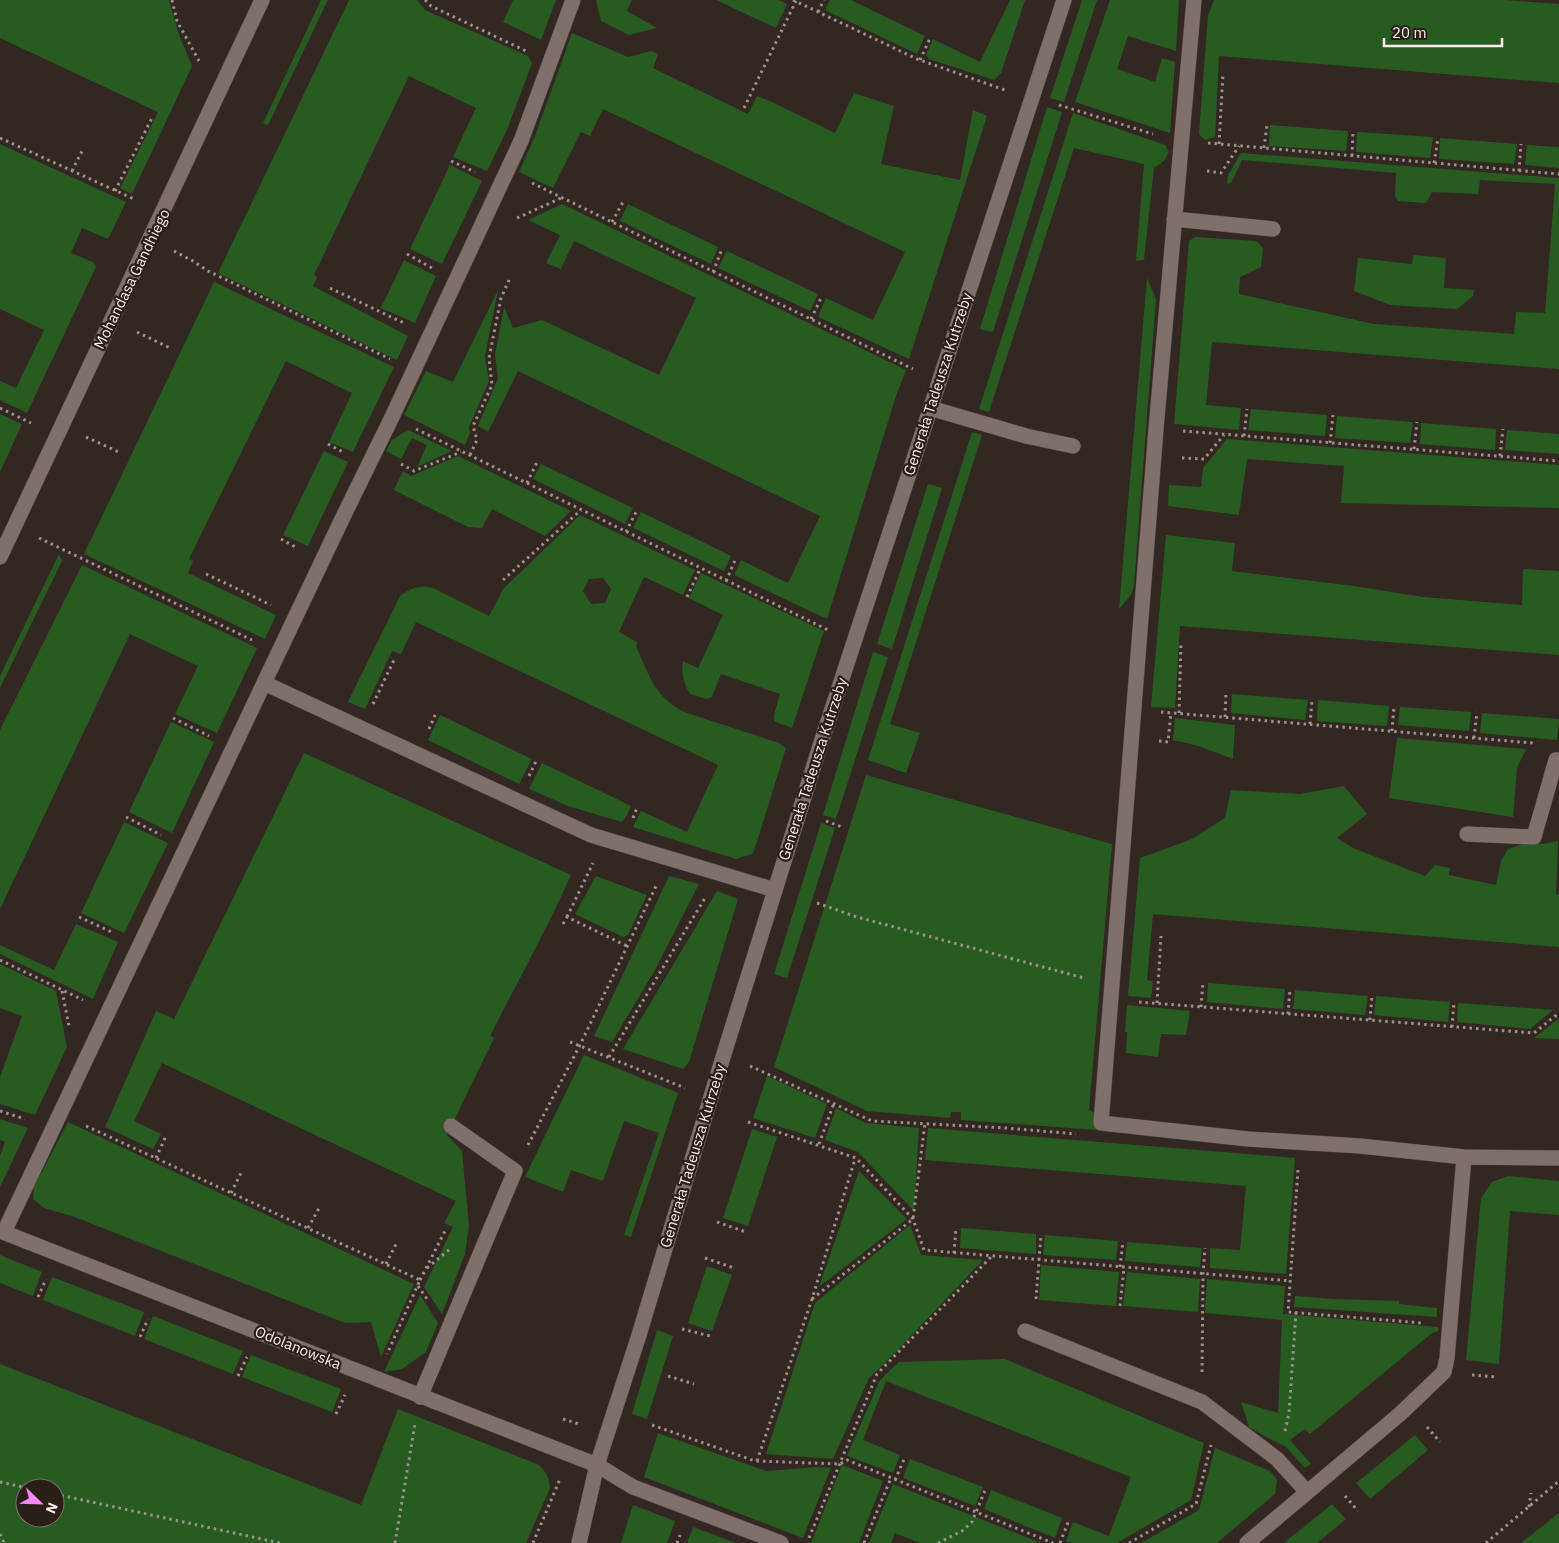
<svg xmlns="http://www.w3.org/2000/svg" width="1559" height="1543" viewBox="0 0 1559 1543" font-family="'IBM Plex Sans',sans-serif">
<rect width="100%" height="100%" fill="#332722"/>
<path fill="#285b21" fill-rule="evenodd" d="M0 0H169L178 32 192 66 132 194 120 188 158 112 0 38Z
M321 0H328L268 125 263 123Z
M349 0H417L425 10 528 56 532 63 507 130 487 171 453 157 476 108 409 76 314 275 317 277 313 286 408 336 397 360 218 273Z
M513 0H556L541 40 503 22Z
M596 0H632L627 11 657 28 629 35 601 21Z
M716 0H778L787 4 776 28Z
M830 0H851L925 36 917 54 825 10Z
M1010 0H1025L1001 73 994 80 929 59 926 55 933 39 980 62Z
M1082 0H1097L1064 102 1050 98Z
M1110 0H1179L1176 51 1128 36 1117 69 1155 82 1162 58 1175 62 1170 133 1075 102Z
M1214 0H1504L1559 4V83L1219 56 1215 137 1205 140 1199 134 1208 16Z
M572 33 628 57 651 51 658 54 653 68 748 114 757 96 770 101 835 133 854 93 894 106 881 164 960 180 973 110 987 116 909 359 818 317 826 298 873 320 905 252 603 109 590 136 581 132 553 188 519 172 535 136Z
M1047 107 1062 112 993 332 980 329Z
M1073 113 1165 145 1169 152 1164 161 1154 168 1144 260 1136 261 1144 164 1074 148 989 412 979 409Z
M1270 125 1348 131 1346 151 1269 146Z
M1357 132 1433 137 1430 158 1356 152Z
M1440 138 1517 144 1514 164 1439 159Z
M0 144 126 202 108 239 82 228 71 253 93 262 96 267 27 413 0 400V381L16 388 44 330 0 309Z
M1527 145 1559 147V168L1525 165Z
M1241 153 1559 178V369L1212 342 1206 405 1241 408 1239 430 1174 424 1189 241 1195 237 1256 241 1263 248 1261 267 1240 277 1239 294 1374 324 1514 334 1516 312 1545 313 1555 184 1480 180 1478 194 1432 192 1426 203 1398 201 1395 196 1396 173 1242 160 1231 183 1227 184 1228 175Z
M450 165 482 181 442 264 410 249Z
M562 204 906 370 896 396 827 619 734 575 741 560 788 583 820 516 518 371 488 432 478 426 498 378 495 355 504 307 513 328 542 320 659 375 696 298 574 241 561 269 546 263 560 235 528 220Z
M628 204 718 247 711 264 620 221Z
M727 251 818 294 810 311 718 268Z
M1413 255 1446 258 1444 288 1474 290 1473 296 1457 309 1390 305 1354 291 1358 258 1412 264Z
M404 260 436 276 415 323 381 308Z
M1147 278 1156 299 1134 585 1131 595 1119 609Z
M214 282 394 367 353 452 329 442 352 393 286 361 189 559 193 561 188 573 276 615 265 639 84 554Z
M498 290 485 356 489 381 469 427 470 433 465 445 404 415 426 371 453 382Z
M1251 409 1327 415 1325 436 1248 430Z
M0 414 22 424 0 472Z
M1337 416 1413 422 1410 443 1335 438Z
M1421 423 1496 429 1495 450 1420 444Z
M408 430 452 451 417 467 427 445 412 438 401 459 386 451 392 440Z
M1507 430 1559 434V454L1505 450Z
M972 432 982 435 890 724 920 733 906 773 868 760Z
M1227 439 1559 465V508L1341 503 1344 466 1247 459 1239 515 1168 506 1169 485 1201 487 1203 468Z
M324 451 348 462 308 546 283 535Z
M458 456 571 511 545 536 492 509 482 528 468 527 394 490 403 471 411 476Z
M541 464 633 508 625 524 533 479Z
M928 484 942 488 892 649 877 644Z
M641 512 731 556 724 571 633 528Z
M580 515 695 570 683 595 644 577 619 632 637 642 636 646C649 675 654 696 684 712L779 743 786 748 755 848 752 854 736 859 633 827 641 811 687 832 718 765 416 622 401 654 392 651 365 709 348 702 400 596C411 588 419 585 433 588L489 616 504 588ZM603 578 611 589 605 603 591 604 583 591 589 579Z
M1166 535 1235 543 1232 571 1354 586 1423 597 1522 605 1523 569 1559 571V655L1180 626 1175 708 1151 707Z
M59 554 62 561 0 688V676Z
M82 565 257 648 217 733 175 714 198 666 130 634 0 909V730Z
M701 573 824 631 792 728 774 721V715L780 694 721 674 712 697 706 699 690 694C684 683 681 674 683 661L698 668 723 615 689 598Z
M873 652 888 657 836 819 823 815Z
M1232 694 1308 700 1305 720 1231 713Z
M1318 700 1389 706 1387 726 1317 721Z
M1400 707 1471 712 1469 731 1398 725Z
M1482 713 1559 719 1557 740 1480 733Z
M440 715 532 759 519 784 428 740Z
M1175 718 1235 725 1233 759 1199 746 1173 740Z
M171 722 214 742 172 833 129 812Z
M1397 738 1526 749 1517 768 1513 817 1389 798Z
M304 753 571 875 551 918 490 1036 494 1038 447 1135 462 1151 469 1226 465 1254 442 1314 424 1287 453 1227 444 1223 456 1201 162 1063 134 1121 161 1134 153 1149 105 1127 156 1011 174 1019Z
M542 763 631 806 627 815 622 822 568 806 529 789Z
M866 775 1112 844 1089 1110 1098 1114 1097 1130 961 1120V1112H951L950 1118 867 1111 774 1067Z
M1344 786 1367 814 1337 838 1353 848 1425 876 1435 865 1450 868 1449 875 1496 885 1501 861 1508 849 1526 843 1543 844 1558 841 1556 894 1559 895V947L1153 914 1147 980 1153 981 1151 998 1128 996 1140 858 1192 839 1225 818 1231 790 1300 794Z
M124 822 168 843 124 933 81 913Z
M821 823 835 828 787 978 774 974Z
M596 876 647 895 628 935 623 937 575 914Z
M669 876 699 884 655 970 612 1042 594 1036Z
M717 891 738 899 689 1062 683 1069 623 1049Z
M76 924 118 942 93 999 0 954V945L54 970Z
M0 964 56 991 67 1047 35 1115 0 1104V1077L22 1016 0 1008Z
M1208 983 1285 989 1283 1009 1207 1002Z
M1295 990 1368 996 1365 1015 1293 1009Z
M1376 996 1450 1002 1448 1022 1374 1015Z
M1458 1003 1553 1010 1530 1029 1457 1022Z
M1127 1005 1190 1011 1186 1035 1161 1034 1158 1057 1126 1053 1127 1032H1125Z
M1557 1020H1559V1039L1534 1038Z
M584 1055 678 1093 631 1237 624 1235 659 1133 624 1121 603 1181 571 1170 563 1192 525 1177Z
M767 1076 827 1104 815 1138 753 1118Z
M836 1108 866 1123 919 1128 914 1211 858 1152 825 1140Z
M0 1119 28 1128 0 1187V1156L5 1142 0 1140Z
M68 1122 414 1284 381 1357 371 1322 345 1323 72 1216 44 1208 33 1199 34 1187Z
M928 1128 1295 1158 1286 1274 1210 1268V1248L1240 1250 1246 1186 925 1160Z
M752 1129 777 1137 748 1226 723 1218Z
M859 1171 907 1219 819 1287Z
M1508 1176 1559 1181V1215L1510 1211 1499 1364 1466 1360 1481 1198 1492 1182Z
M910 1225 921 1255 983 1260 892 1356 869 1378 833 1459 766 1454 815 1303Z
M961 1228 1036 1234V1254L960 1248Z
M1045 1235 1118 1241 1116 1260 1043 1255Z
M1127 1242 1202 1248 1200 1267 1125 1261Z
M0 1255 42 1272 33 1296 0 1283Z
M1041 1265 1119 1272 1116 1306 1039 1300Z
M707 1266 732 1275 712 1331 688 1323Z
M1127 1272 1200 1279 1198 1312 1123 1306Z
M52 1277 144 1312 135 1336 43 1300Z
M1207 1279 1285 1286 1283 1314 1438 1327V1331L1432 1333 1310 1434 1305 1429 1290 1440 1311 1464 1305 1468 1285 1446 1268 1438 1249 1427 1241 1402 1278 1413 1282 1320 1205 1313Z
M420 1295 438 1323 426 1352 402 1369 384 1372Z
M1295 1296 1334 1299 1399 1301V1304L1437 1308V1317L1294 1307Z
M153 1316 243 1351 233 1374 144 1339Z
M657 1330 673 1336 647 1419 632 1414Z
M251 1355 341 1389 332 1412 242 1377Z
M1005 1359 1204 1443 1191 1500 1117 1543H1072L1066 1541 1073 1522 1109 1536 1131 1477 886 1381 863 1440 900 1455 893 1473 847 1456 880 1380 899 1362Z
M0 1364 361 1505 398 1409 537 1464C546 1471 549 1477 550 1488L526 1543H0ZM25 1488H55V1518H25Z
M658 1433 766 1471 818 1467 831 1468 803 1538 644 1477Z
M1415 1435 1428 1450 1370 1499 1356 1483Z
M1215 1448 1270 1471 1277 1480 1275 1494 1217 1543H1141L1199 1510Z
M910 1459 983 1487 975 1506 903 1478Z
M842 1465 883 1481 859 1543H811Z
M893 1484 1041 1543H920L895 1533 891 1543H869Z
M991 1490 1062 1518 1055 1538 984 1509Z
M1332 1504 1346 1519 1317 1543H1284Z
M633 1505 675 1521 667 1543H621Z
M1559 1513V1543H1521Z
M693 1527 736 1543H687Z"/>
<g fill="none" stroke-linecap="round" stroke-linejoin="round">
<defs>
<path id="lane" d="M1194 0 1156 429 1101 1123 1248 1139 1360 1146 1464 1157 1559 1158
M1174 219 1273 229
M930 408 1026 436 1073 446
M264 683 343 517 392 417 521 141 573 0
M1467 834 1534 837 1556 760H1559
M4 1232 264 683 591 835 775 890
M1025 1331 1202 1402 1277 1459 1307 1492
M420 1397 515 1171 451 1126
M597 1465 633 1487 781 1543
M1247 1543 1400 1414 1444 1372 1447 1358 1464 1157"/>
<path id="street" d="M0 557 262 0
M0 1231 597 1465
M579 1543 597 1465 639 1335 723 1057 820 746 1064 0"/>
</defs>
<use href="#lane" stroke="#4f4641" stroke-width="16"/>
<use href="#street" stroke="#4f4641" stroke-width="16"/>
<path stroke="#9c928e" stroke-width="3" stroke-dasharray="2.5 4" stroke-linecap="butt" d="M172 0 177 21 199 61
M425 0 431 6 526 51
M793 0 917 59 1005 90
M818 12 824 0
M920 60 930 38
M1059 105 1153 134
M744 108 796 1
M0 138 134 199 135 201
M1208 143 1559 174
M1219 144 1223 73
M1264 148 1267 125
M1352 156 1353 131
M451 161 475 172
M1434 163 1438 138
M72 171 83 149
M1207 171 1221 173 1239 146
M1519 171 1521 144
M532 183 913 369
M115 191 153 116
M517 218 561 198
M612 222 623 202
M174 251 193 261 208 271 390 359
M407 254 432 268
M713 272 722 249
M330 288 406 324
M811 319 822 296
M137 332 170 348
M0 408 31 423
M416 429 828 630
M1183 431 1559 461
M1244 436 1247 409
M86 437 121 453
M1330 443 1333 415
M328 444 343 452
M1414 449 1417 422
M470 455 477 440 473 426 492 385 489 358 501 298 509 280
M1500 456 1503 429
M1182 458 1204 459 1224 435
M401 464 414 471 461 452
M527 483 537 462
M626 532 637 510
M39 538 252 640
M281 539 297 548
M206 574 271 605
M503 580 581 510
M726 581 736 558
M687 597 700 569
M373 704 395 658
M1161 712 1533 743
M1179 713 1181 643
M1225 717 1226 693
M173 718 209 736
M1310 724 1312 700
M429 729 436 713
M1392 731 1394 706
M1474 738 1477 712
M1159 741 1168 742 1171 712
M529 776 536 761
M126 817 161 835
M633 818 637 808
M826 821 842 827
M817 903 857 917 1084 978
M79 917 114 933
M567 917 593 863
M563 924 567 917 627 946
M0 960 83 1000
M62 991 69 1026
M1139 1002 1534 1033 1555 1016H1559
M1157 1003 1161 936
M1201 1007 1203 982
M1288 1014 1290 989
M1370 1020 1372 996
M1452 1027 1454 1002
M570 1042 685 1088
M609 1057 705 898
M750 1066 872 1121 1006 1128 1076 1134
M0 1111 25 1119
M748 1122 856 1158 913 1219 924 1250 1291 1281
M86 1126 420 1280 387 1354
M819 1144 834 1103
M528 1145 580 1045 657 884
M156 1158 166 1136
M1298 1170 1288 1312 1422 1323
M231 1193 242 1171
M717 1222 746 1232
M308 1228 319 1208
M954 1253 956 1228
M705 1258 734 1268
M386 1264 396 1244
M1120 1267 1123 1241
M427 1268 450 1249
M420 1280 445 1231
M418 1286 429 1302
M38 1297 46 1279
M812 1299 913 1219 925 1123
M1036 1299 1041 1235
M1120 1306 1124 1268
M682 1329 710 1336
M140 1337 148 1319
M1202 1372 1203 1274 1205 1248
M1472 1375 1497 1377
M238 1376 247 1357
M668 1376 694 1384
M336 1414 345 1395
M563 1419 579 1424
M652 1425 755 1461 840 1464 847 1460 1053 1543
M1427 1427 1440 1442
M1285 1431 1289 1413 1296 1312
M757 1461 812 1299 855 1159
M895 1480 905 1457
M0 1482 27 1488
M55 1494 280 1543
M1345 1496 1358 1511
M1529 1507 1531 1493
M0 1534 4 1543
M809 1538 877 1374 991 1257
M395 1543 415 1424
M533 1543 560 1479
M677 1543 680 1535
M864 1543 891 1478
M938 1543 962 1531 972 1522 986 1488
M1060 1543 1069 1520
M1129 1543 1196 1504 1211 1445
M1486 1543 1559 1481"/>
<use href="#lane" stroke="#7f716a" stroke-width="15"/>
<use href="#street" stroke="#7f716a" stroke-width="15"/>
</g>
<g text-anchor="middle" stroke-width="4.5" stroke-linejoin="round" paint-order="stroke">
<g font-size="15" fill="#f8efec" stroke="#291e18">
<text transform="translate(132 279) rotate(-64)" y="5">Mohandasa Gandhiego</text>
<text transform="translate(938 384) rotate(-72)" y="5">Generała Tadeusza Kutrzeby</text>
<text transform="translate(813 769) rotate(-72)" y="5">Generała Tadeusza Kutrzeby</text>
<text transform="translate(693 1156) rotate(-73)" y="5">Generała Tadeusza Kutrzeby</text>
<text transform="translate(298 1348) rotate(22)" y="5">Odolanowska</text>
</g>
</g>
<g transform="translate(40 1503) rotate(113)"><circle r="24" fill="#291e18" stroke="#7c726d"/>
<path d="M0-4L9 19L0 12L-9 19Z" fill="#f489f0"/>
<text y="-8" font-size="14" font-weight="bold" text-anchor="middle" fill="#f8efec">N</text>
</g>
<path d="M1384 38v8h118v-8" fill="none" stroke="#f8efec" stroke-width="2.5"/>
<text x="1392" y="38" font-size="15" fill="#f8efec" stroke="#291e18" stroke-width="4" paint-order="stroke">20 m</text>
</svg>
